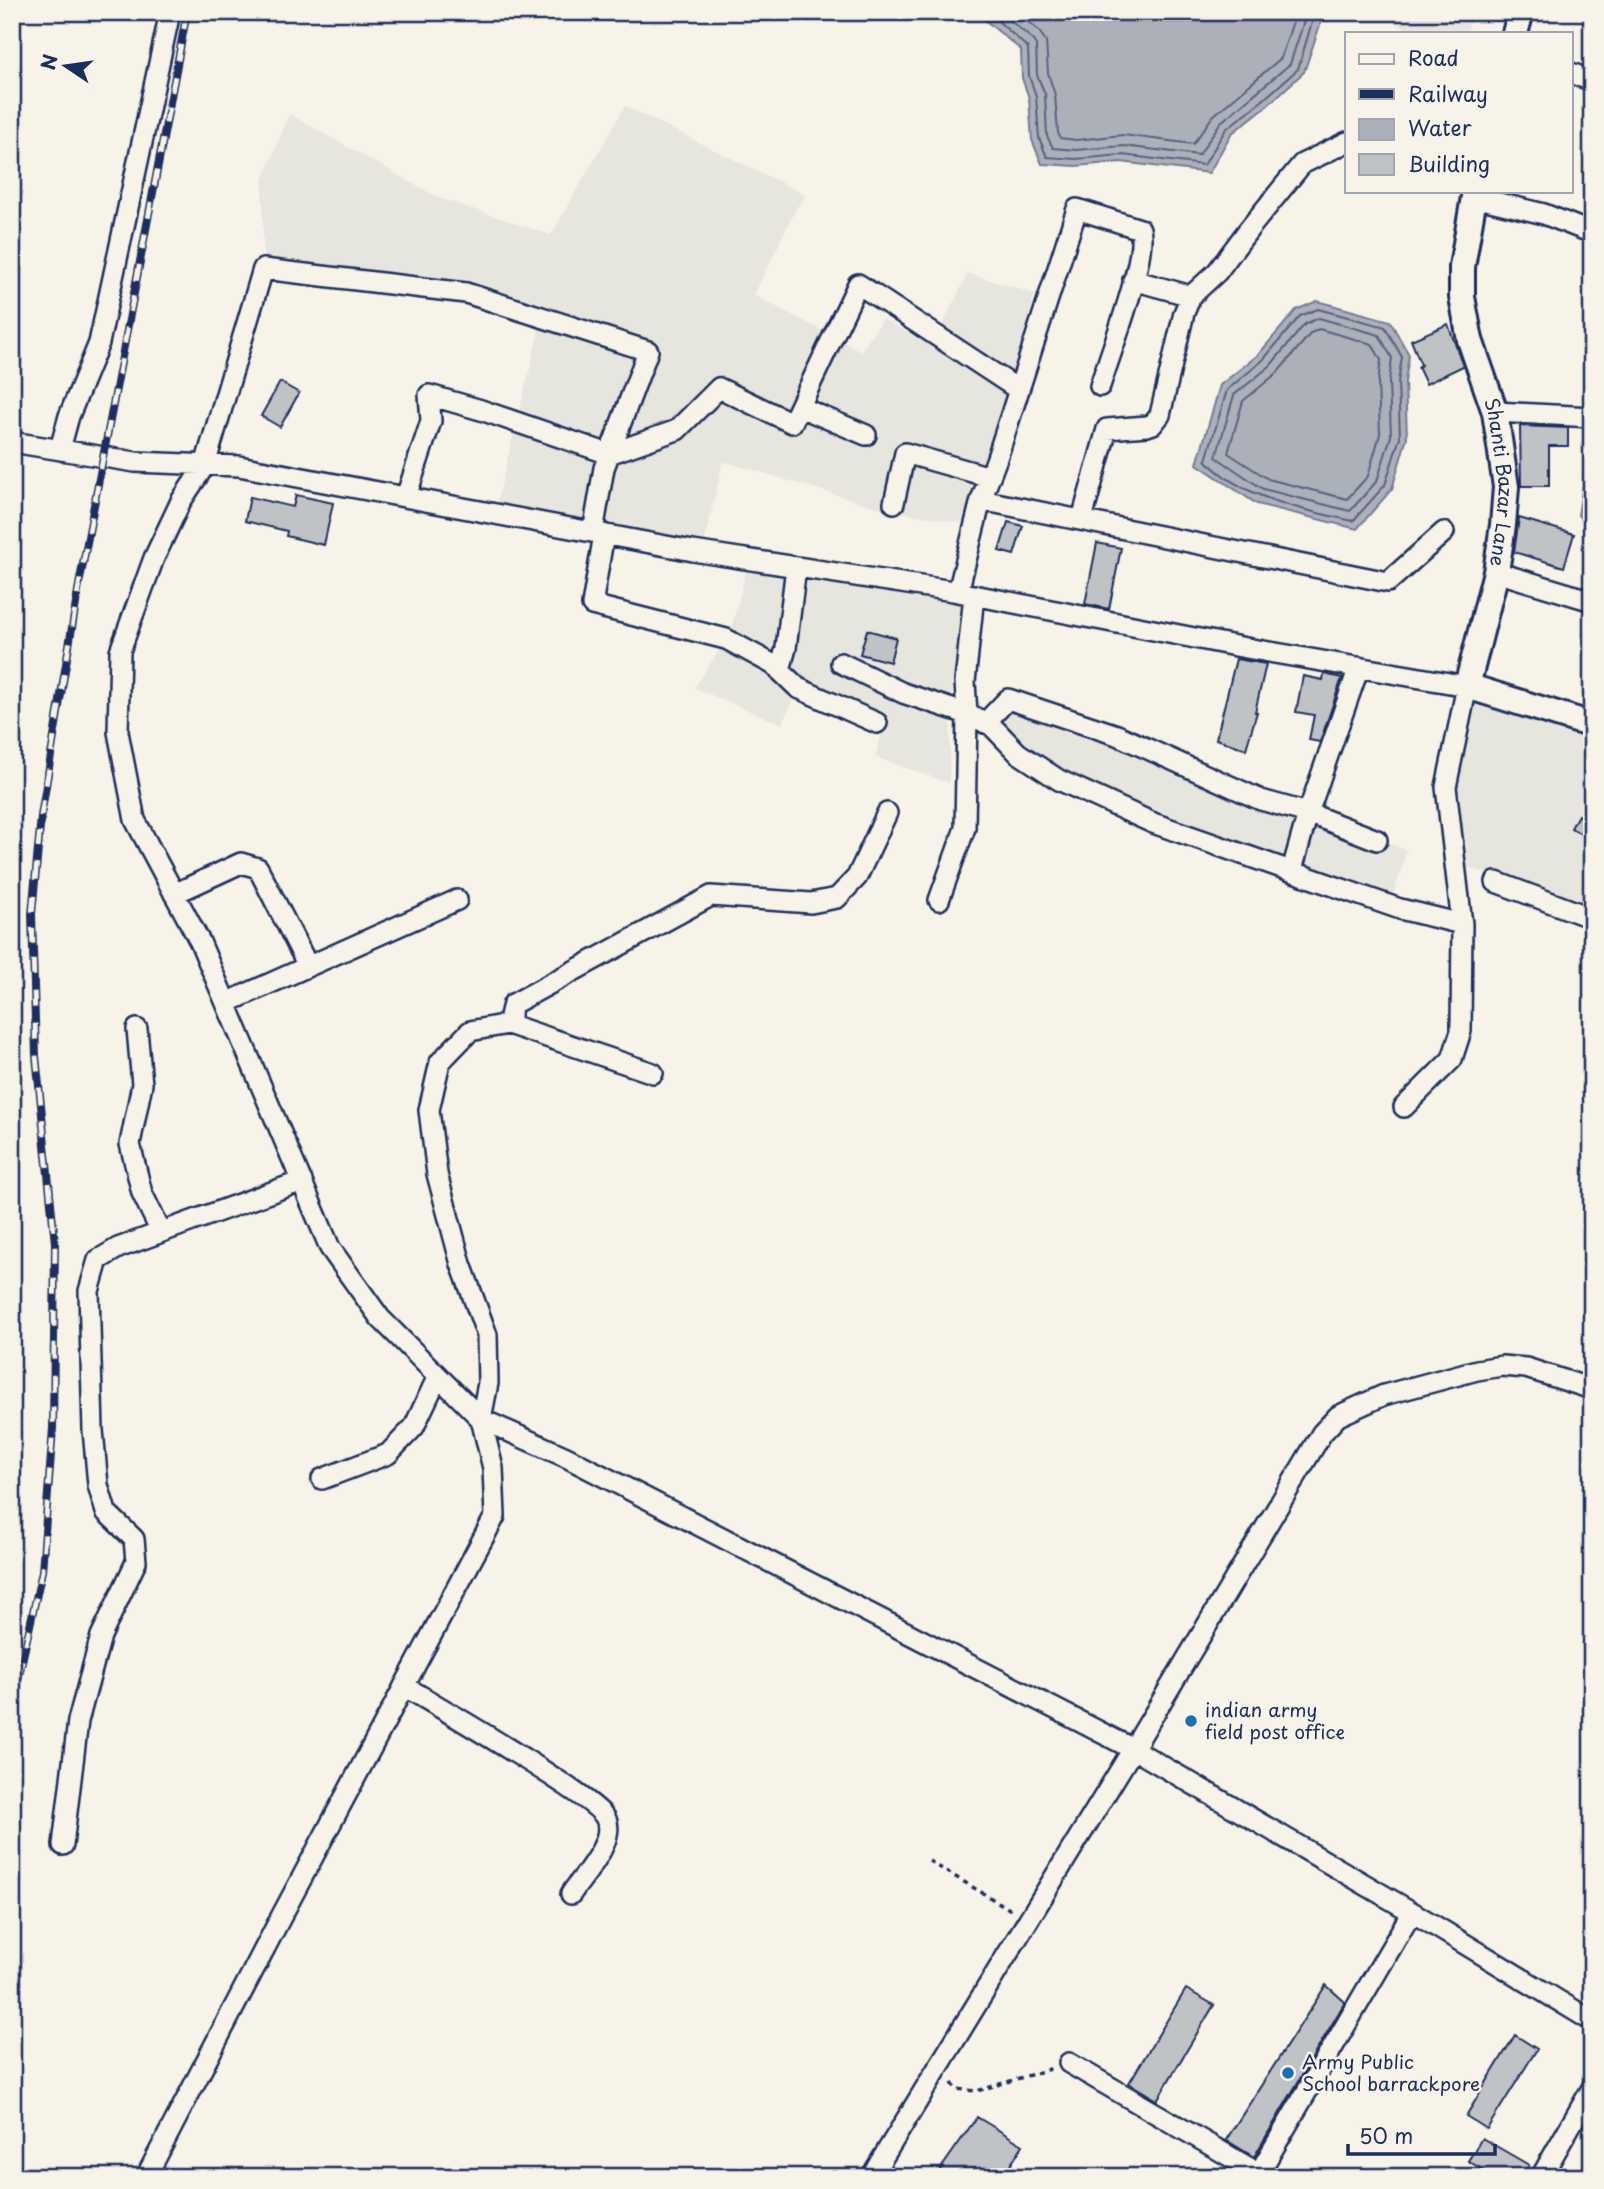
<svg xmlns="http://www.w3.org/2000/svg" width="1604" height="2189" viewBox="0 0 1604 2189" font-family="'Playpen Sans',sans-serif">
<rect width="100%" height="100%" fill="#f7f3e8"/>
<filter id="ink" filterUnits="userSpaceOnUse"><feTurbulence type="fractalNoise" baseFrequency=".0143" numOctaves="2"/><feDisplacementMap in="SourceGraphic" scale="14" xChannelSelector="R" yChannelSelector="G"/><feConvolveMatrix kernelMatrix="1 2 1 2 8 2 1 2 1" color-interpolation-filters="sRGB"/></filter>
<g filter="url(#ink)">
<path fill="#e6e5de" d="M1377 12H1473L1467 33H1414Z
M625 106 806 195 796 209 754 295 861 351 883 319 932 346 968 273 1035 294 990 456 968 524 883 509 723 461 704 544 497 503 544 310 263 261V180L289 114 437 197 551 235Z
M747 566 961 604 951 699 949 783 875 757 886 719 801 681 782 724 694 688 730 634Z
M1475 698 1592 735V910L1465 866 1453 787Z
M1010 703 1153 758 1379 850 1386 842 1407 850 1392 900 1153 819 1053 770 993 721Z"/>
<path fill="#acb0b9" stroke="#727c95" stroke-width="2" d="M980 12H1322V19L1304 72 1268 105 1231 134 1209 173 1121 162 1076 166 1042 164 1032 140 1029 98 1022 78 1021 50 986 21Z
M1317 301 1390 321 1409 355 1405 382 1407 437 1392 489 1357 529 1257 504 1197 464 1220 385 1258 355 1296 310Z
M1592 452V531L1578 515 1588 456Z"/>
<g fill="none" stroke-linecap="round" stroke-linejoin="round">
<path stroke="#556382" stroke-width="2" d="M988 12 1028 48 1029 76 1036 96 1039 138 1047 157 1076 159 1122 155 1204 165 1226 129 1263 100 1298 69 1315 12
M1000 12 1031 38 1036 45 1037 75 1045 94 1047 136 1053 148 1076 150 1123 146 1199 155 1220 123 1290 64 1307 12
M1016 12 1038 30 1046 41 1048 73 1055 95 1058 133 1060 138 1076 140 1123 135 1193 144 1213 116 1281 58 1296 12
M1318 309 1385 327 1402 357 1398 382 1400 437 1385 485 1353 521C1307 511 1238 497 1206 460L1227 390 1263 360 1300 316Z
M1319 318 1379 335 1392 358 1389 382 1391 436 1377 481 1350 511 1263 489 1216 457 1234 395 1270 366 1305 324Z
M1319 329 1372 344 1381 360 1378 382 1380 434 1368 476 1347 499 1268 479 1228 453 1243 401 1277 373 1311 333Z"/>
</g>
<path fill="#c0c3c5" stroke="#1b2f5e" stroke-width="2" d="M1448 324 1463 366 1426 384 1418 367 1421 365 1411 340Z
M280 382 299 393 280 427 261 416Z
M1520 426 1568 428V446H1549V486H1521Z
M296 495 333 503 324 545 286 536 287 531 245 521 250 497 293 507Z
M1519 518 1574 534 1564 567 1514 552Z
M1008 522 1023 526 1014 555 999 551Z
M1097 543 1121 548 1109 609 1085 604Z
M867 630 896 638 890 662 860 654Z
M1236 659 1266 664 1255 712H1257L1246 749 1216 739Z
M1324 674 1342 678 1320 742 1309 740 1314 715 1296 712 1303 676 1323 680Z
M1578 815 1592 822V840L1571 828Z
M1326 1985 1345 2002 1254 2157 1226 2140Z
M1186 1989 1214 2005 1157 2100 1129 2083Z
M1515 2035 1537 2049 1487 2129 1466 2116Z
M977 2117 1023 2145 1003 2177H935Z
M1482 2138 1529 2165 1522 2177H1496L1468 2161Z"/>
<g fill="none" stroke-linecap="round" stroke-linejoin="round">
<defs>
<path id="minor" d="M1571 73 1592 81
M1474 197 1544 214 1592 233
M1133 280 1191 296
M800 407 866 435
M1495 412 1592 417
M12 442 135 462 239 466 693 551 953 591 1246 648 1467 686 1446 787 1462 924 1461 1031 1452 1059 1404 1107
M60 449 69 416 99 343 170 12
M406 497 431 421 429 395 481 410 609 454 677 430 719 388 792 423 858 284 1019 390
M981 500 1388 582 1444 532
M894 503 905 453 990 477
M1082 519 1107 429 1147 426 1153 424 1160 415 1184 313 1191 296 1217 272 1249 229 1302 164 1347 142
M593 532 604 468 648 351 466 293 263 269 205 465 181 501 154 558 120 651 118 732 135 820 200 942 330 1248 380 1318 481 1419 566 1457 1133 1749 1412 1912 1592 2021
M604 534 592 605 726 639 774 665 798 688 877 723
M1496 572 1592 601
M958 592 981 500 997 458 1077 209 1140 229C1148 256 1110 354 1100 386
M841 663 903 693 967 714 991 725 1018 753 1059 780 1153 823 1400 909 1462 924
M780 670 786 648 796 567
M985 723 1008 699 1117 735 1261 800 1308 813 1377 840
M1292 870 1308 813 1359 667
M1496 882 1592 918
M174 894 241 863 258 868 308 966
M939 900 965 828 967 714 965 682 974 595
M226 1003 457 900
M508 1024 653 1073
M137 1029 142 1084 130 1144 142 1193 161 1232
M322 1479 388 1454 414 1427 438 1376
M404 1686C434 1704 598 1799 606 1819 616 1841 583 1876 571 1894
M63 1845 78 1721 101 1636 136 1562 134 1539 106 1512 98 1485 93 1430 89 1291 98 1260 118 1248 302 1181
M1069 2063 1265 2177
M1259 2173 1412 1912
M146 2177 282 1915 495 1516 493 1468 481 1419 488 1383 487 1335 461 1264 437 1174 429 1110 440 1062 470 1031 508 1024 513 1004 711 896 811 903 837 898 857 877 887 813
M871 2177 1133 1749 1322 1433 1338 1416 1384 1395 1477 1370 1502 1366 1526 1368 1592 1389
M1541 2177 1592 2088"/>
<g id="major">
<path d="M1515 33 1521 12"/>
<path id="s1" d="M1475 191 1462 267V297L1470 340 1495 412 1506 487 1503 525 1496 572 1467 686 1592 725"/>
</g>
</defs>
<use href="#minor" stroke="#1b2f5e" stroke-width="24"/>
<use href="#major" stroke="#1b2f5e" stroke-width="30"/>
<path stroke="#1b2f5e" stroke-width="3.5" stroke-dasharray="5 5" stroke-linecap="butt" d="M929 1861 1011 1910
M952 2083 956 2089 977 2091 1053 2068"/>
<use href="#minor" stroke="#f7f3e8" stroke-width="19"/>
<use href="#major" stroke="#f7f3e8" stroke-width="24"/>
<defs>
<path id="rail" d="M12 1707 42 1571 53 1428 55 1243 36 1056 32 914 41 816 79 585 187 12"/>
</defs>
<use href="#rail" stroke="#1b2f5e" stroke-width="8"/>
<use href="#rail" stroke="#f7f3e8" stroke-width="5" stroke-dasharray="16" stroke-linecap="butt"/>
</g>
</g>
<g fill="#1f6fb2" stroke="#f7f3e8" stroke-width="2.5">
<circle cx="1191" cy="1721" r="7"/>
<circle cx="1288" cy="2073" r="7"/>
</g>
<g text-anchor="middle" stroke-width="5" stroke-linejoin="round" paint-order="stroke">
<g font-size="19" fill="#1b2f5e" stroke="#f7f3e8">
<text dy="7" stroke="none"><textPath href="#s1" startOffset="298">Shanti Bazar Lane</textPath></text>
</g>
<g font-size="19" fill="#1b2f5e" stroke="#f7f3e8" text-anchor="start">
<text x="1205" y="1717">indian army<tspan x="1205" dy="22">field post office</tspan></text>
<text x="1302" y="2069">Army Public<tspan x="1302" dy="22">School barrackpore</tspan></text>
</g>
</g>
<rect width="1604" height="2189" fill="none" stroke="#f7f3e8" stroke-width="42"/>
<rect x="21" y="21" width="1562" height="2147" fill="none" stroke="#1b2f5e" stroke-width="2.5" filter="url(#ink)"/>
<rect x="1345" y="32" width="228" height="161" fill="#f7f3e8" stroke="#9fa5b1" stroke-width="2"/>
<rect x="1359" y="54" width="35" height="10" fill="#f7f3e8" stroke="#9fa5b1" stroke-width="2"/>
<text x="1408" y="66" font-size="21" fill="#1b2f5e">Road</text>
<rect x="1359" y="89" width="35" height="10" fill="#1b2f5e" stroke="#9fa5b1" stroke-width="2"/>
<text x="1408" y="102" font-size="21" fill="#1b2f5e">Railway</text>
<rect x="1359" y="119" width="35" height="21" fill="#acb0b9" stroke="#9fa5b1" stroke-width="2"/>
<text x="1408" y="136" font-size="21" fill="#1b2f5e">Water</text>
<rect x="1359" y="154" width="35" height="21" fill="#c0c3c5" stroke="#9fa5b1" stroke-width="2"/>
<text x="1408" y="172" font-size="21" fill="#1b2f5e">Building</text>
<g transform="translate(66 66) rotate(283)" stroke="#f7f3e8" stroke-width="5" paint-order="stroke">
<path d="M0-5L12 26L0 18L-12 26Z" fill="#1b2f5e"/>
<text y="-10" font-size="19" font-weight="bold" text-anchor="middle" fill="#1b2f5e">N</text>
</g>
<path d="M1348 2144v10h147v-10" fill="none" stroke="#1b2f5e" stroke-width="3.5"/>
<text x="1359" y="2144" font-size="21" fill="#1b2f5e" stroke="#f7f3e8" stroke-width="5" paint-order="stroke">50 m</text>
</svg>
